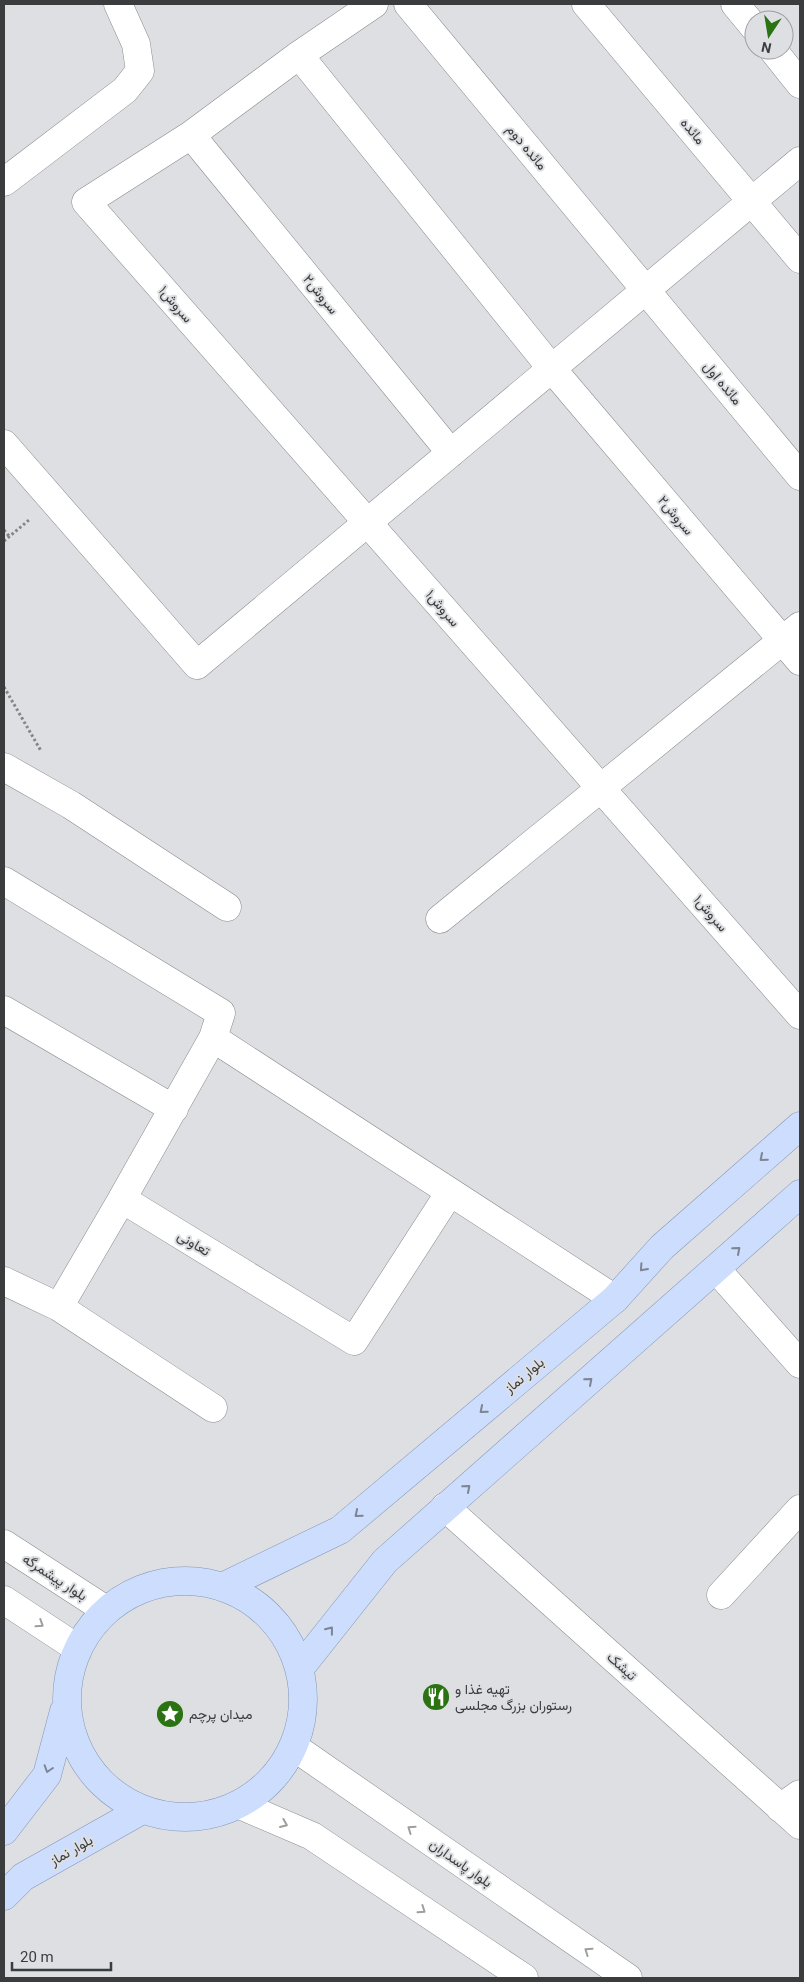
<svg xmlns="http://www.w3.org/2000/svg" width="804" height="1982" viewBox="0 0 804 1982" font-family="Roboto,Vazirmatn,sans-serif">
<rect width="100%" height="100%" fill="#dddfe2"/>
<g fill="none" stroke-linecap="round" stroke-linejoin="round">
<defs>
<path id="minor" d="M374 4 299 55 191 135 86 202 800 1015
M408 4 800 476
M586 4 800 259
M735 4 754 27
M773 50 800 84
M299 55 552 369 800 661
M191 135 451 453
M4 182 125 90 140 71 136 44 118 4
M4 444 197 665 800 161
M4 767 71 805 227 907
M4 881 221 1013 213 1038 122 1199 354 1341 450 1192
M440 919 800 626
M4 1010 174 1109
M213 1038 615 1299
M716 1269 800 1364
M4 1281 59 1307 213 1408
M59 1307 122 1199
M445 1507 800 1825
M4 1544 106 1610
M721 1595 800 1509
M4 1600 77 1648
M294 1747 628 1978
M240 1805 312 1836 524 1978
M780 1808 800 1794"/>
<path id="major" d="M67 1699a118 118 0 1 1 236 0a118 118 0 1 1-236 0Z
M222 1587 340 1530 615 1299 662 1247 800 1126
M300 1668 385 1561 800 1194
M4 1831 47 1775 64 1711
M4 1896 23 1877 142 1810"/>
</defs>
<use href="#minor" stroke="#898b8d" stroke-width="29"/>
<use href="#major" stroke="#8496b8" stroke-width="29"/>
<path stroke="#848587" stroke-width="3" stroke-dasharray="2.5 2.5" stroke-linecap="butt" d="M4 530 9 536
M4 541 29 520
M4 687 41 751"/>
<use href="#minor" stroke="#fff" stroke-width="28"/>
<use href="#major" stroke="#cdddfd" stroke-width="28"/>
</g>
<defs><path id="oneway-chevron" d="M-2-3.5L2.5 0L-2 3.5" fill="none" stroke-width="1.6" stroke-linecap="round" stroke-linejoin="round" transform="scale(1.25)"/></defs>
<g stroke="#7d8493">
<use href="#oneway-chevron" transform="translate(763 1158) rotate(139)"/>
<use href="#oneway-chevron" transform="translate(737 1250) rotate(-41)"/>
<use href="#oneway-chevron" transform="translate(643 1268) rotate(132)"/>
<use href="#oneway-chevron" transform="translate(589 1381) rotate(-41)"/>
<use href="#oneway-chevron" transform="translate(483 1410) rotate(140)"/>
<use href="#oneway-chevron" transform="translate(467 1488) rotate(-41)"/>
<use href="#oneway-chevron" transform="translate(358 1514) rotate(140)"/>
<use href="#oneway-chevron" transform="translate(330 1630) rotate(-52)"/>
<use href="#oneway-chevron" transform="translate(48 1769) rotate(108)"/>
</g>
<g stroke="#9d9e9e">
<use href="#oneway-chevron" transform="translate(40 1624) rotate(33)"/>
<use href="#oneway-chevron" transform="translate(284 1824) rotate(23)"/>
<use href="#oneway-chevron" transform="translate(411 1829) rotate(-145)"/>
<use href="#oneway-chevron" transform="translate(422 1910) rotate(34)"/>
<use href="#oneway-chevron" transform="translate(588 1951) rotate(-145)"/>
</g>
<defs>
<symbol id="restaurant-disc" viewBox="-11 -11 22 22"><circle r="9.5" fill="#2b7212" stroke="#dddfe2"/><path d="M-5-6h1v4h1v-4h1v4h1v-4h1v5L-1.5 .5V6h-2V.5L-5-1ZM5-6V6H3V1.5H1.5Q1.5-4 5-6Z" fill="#fff"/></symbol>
<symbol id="sight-disc" viewBox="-11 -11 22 22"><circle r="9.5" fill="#2b7212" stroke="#dddfe2"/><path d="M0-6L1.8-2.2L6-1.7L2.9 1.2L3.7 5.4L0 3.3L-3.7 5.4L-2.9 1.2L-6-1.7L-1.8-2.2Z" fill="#fff"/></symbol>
</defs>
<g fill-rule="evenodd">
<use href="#restaurant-disc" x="420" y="1681" width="32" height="32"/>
<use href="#sight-disc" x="154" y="1698" width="32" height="32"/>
</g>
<g text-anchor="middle" stroke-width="4" stroke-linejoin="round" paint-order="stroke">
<g font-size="14" fill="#3b3c3d" stroke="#dddfe2">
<text transform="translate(693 131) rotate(50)" y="5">مائده</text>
<text transform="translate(527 147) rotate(50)" y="5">مائده دوم</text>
<text transform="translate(321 294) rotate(51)" y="5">سروش۲</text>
<text transform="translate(176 304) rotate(49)" y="5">سروش۱</text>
<text transform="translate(723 383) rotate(50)" y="5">مائده اول</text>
<text transform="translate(676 515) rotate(50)" y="5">سروش۲</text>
<text transform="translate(443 608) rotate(49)" y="5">سروش۱</text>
<text transform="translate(711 913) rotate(49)" y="5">سروش۱</text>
<text transform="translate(194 1243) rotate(31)" y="5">تعاونی</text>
<text transform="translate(524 1375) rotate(-40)" y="5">بلوار نماز</text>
<text transform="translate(55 1577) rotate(33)" y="5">بلوار پیشمرگه</text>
<text transform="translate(622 1666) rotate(42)" y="5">تیشک</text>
<text transform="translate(71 1850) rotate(-30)" y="5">بلوار نماز</text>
<text transform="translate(461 1863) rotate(35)" y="5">بلوار پاسداران</text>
</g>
<g font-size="14" fill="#3b3c3d" stroke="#dddfe2" text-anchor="start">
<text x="455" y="1694">تهیه غذا و<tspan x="455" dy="16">رستوران بزرگ مجلسی</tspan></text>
<text x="189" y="1719">میدان پرچم</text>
</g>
</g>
<rect width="804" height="1982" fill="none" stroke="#3b3c3d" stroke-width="10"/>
<g transform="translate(769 35) rotate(192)"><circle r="24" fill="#dddfe2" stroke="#9c9ea0"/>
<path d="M0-4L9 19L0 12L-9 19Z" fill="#2b7212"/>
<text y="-8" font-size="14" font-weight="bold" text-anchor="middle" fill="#3b3c3d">N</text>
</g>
<path d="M12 1962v8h99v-8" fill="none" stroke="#3b3c3d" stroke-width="2.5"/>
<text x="20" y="1962" font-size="15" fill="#3b3c3d" stroke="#dddfe2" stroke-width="4" paint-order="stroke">20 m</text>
</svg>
